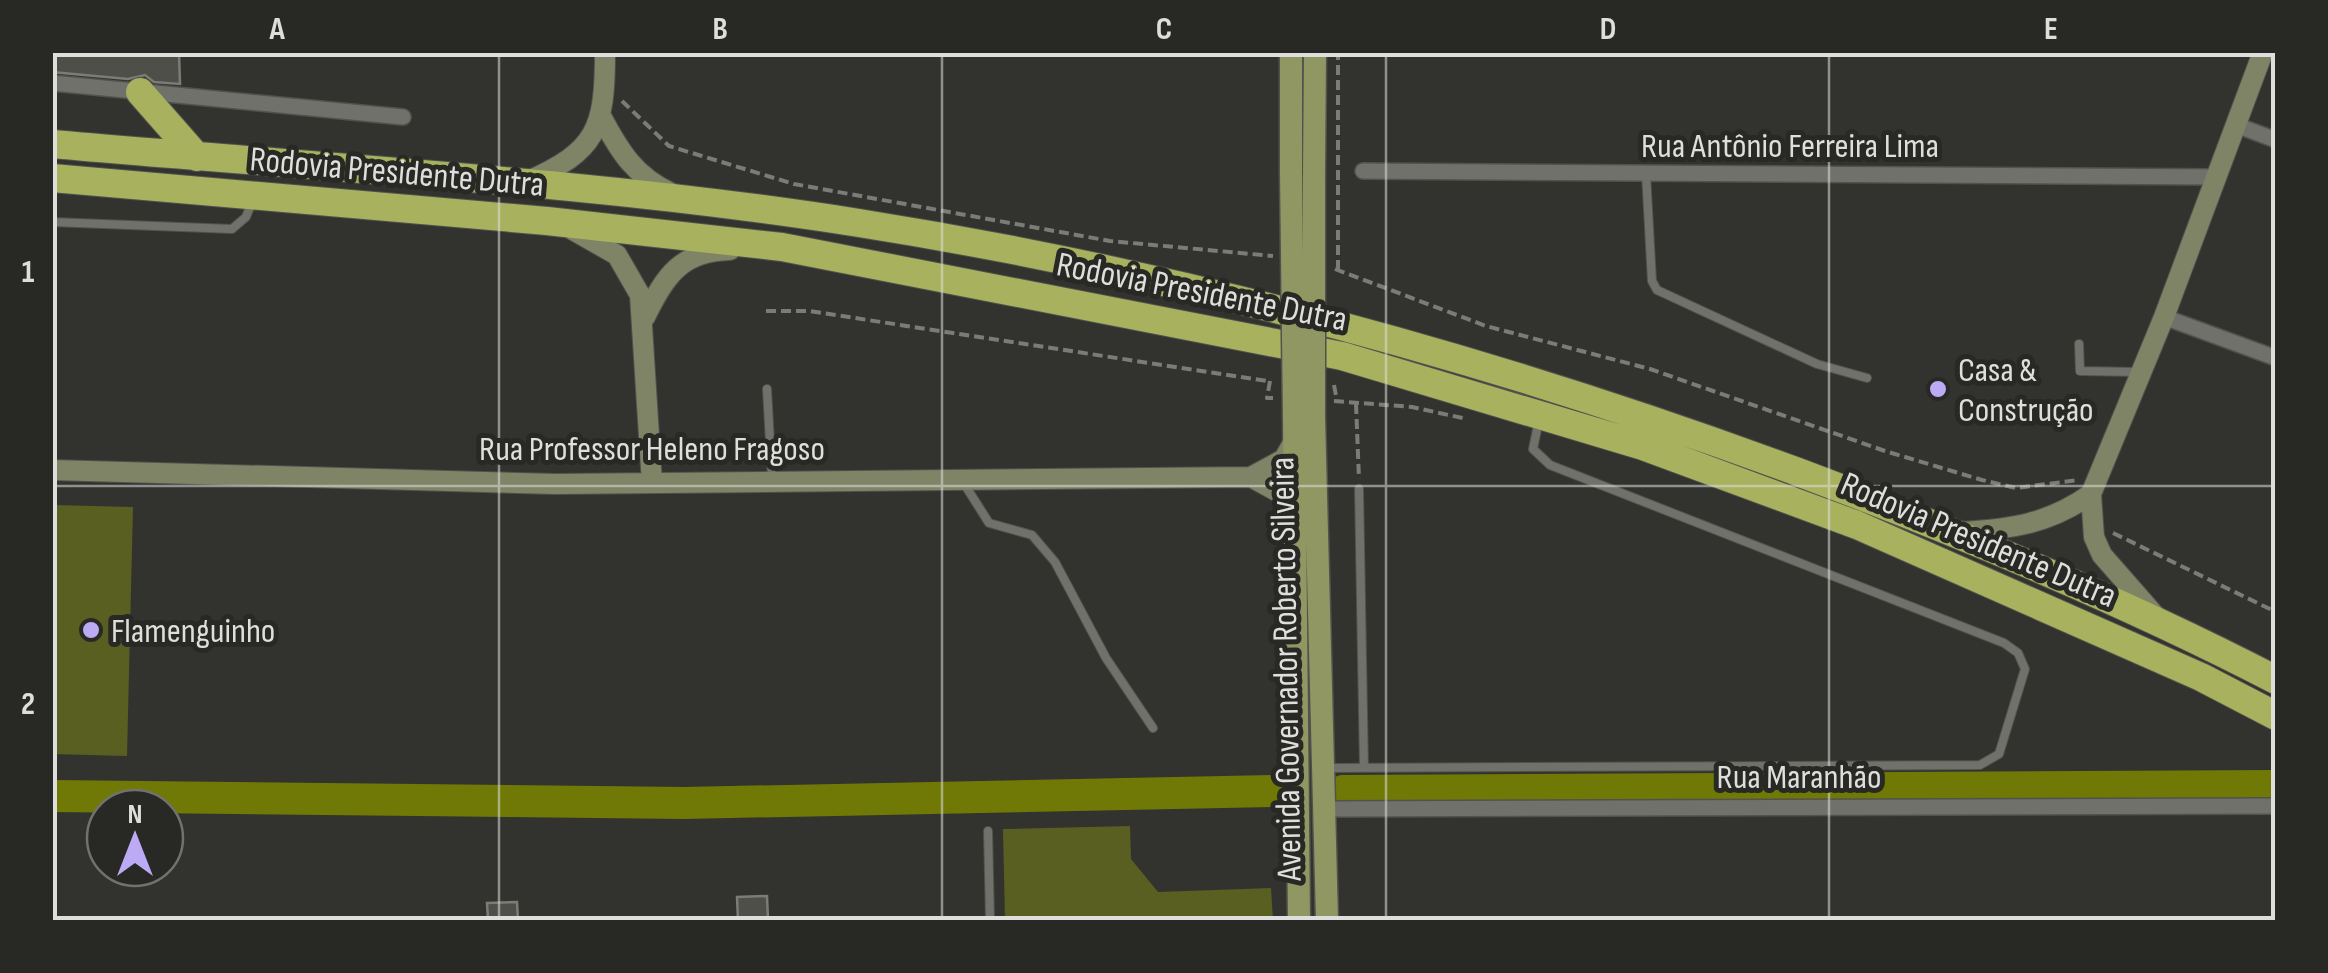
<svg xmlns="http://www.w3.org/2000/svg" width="2328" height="973" viewBox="0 0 2328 973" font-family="'Sofia Sans Condensed',sans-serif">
<rect width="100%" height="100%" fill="#32332e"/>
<path fill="#595f21" d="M53 505 133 507 127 756 53 754Z
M1130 826 1131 859 1158 892 1271 888 1273 920H1005L1003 829Z"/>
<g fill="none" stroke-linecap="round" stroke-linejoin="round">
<path stroke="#707906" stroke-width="32" d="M1343 791 2275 786
M52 796 684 803 1272 791"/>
</g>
<path fill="#4e4f49" stroke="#7b7c76" stroke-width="2.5" d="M52 52H179L180 84 154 82 145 75 128 79 52 72Z
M767 896 768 920H738L737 897Z
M517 902 518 920H488L487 903Z"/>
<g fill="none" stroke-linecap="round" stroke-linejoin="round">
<defs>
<path id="lane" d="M1646 174 1652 281 1657 290 1817 364 1867 378
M52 222 232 229 246 217 252 202
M2079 344 2080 371 2137 372
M767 389 772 478
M963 482 989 523 1032 535 1055 562 1106 658 1153 728
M1359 489 1364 768
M1327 768 1980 765 1999 754 2025 669 2018 653 2004 643 1550 465 1533 449 1539 420
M988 831 990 920"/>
<path id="street" d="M52 83 403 117
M2236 125 2276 140
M1363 171 2217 177
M2164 317 2276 358
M1324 809 2276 806"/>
<path id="secondary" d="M602 118C620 152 635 176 671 193
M526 182C597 151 605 129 605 52
M573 230 617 255 640 295 652 483
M645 317C665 276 681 251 730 250
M52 470 556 484 1251 477 1284 459 1293 443
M1251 477 1293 500
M1961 532C2011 529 2049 524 2091 494
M2159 620 2102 555 2094 537 2091 494 2164 317 2263 52"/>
<path id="primary" d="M1291 52V172
M1314 175 1315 52
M1314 417 1327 920
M1294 418 1299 920"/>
<path id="highway" d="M140 92 197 157
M52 144C321 168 593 181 859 223 1181 274 1493 359 1798 472 1960 533 2122 600 2276 680
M52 178 547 221 782 247 1342 356 1643 446 1857 525 2201 677 2276 716"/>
</defs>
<use href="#lane" stroke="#51524d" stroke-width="10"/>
<use href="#street" stroke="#51524d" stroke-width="18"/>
<use href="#secondary" stroke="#51524d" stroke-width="22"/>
<use href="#primary" stroke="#51524d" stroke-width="25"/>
<use href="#highway" stroke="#51524d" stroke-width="30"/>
<path stroke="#7b7c78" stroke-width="4" stroke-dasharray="10 5" stroke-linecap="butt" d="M622 101 669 146 794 184 1110 241 1273 256
M1335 269 1486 326 1650 369 1885 451 1982 480 2016 488 2078 480
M1338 270V52
M766 311H809L1267 381
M1270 381 1267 398H1273
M1334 385 1337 401
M1334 401 1412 407 1467 419
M1356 404 1359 479
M2113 533 2276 612"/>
<use href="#lane" stroke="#70716b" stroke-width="8"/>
<use href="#street" stroke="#70716b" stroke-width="15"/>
<use href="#secondary" stroke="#808467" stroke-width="20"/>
<use href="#primary" stroke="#919763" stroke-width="22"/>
<use href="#highway" stroke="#a7b15e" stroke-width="28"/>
<defs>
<path id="primary-bridge" d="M1291 172 1294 418
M1314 175V417"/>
</defs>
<use href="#primary-bridge" stroke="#51524d" stroke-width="25" stroke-linecap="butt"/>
<use href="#primary-bridge" stroke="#919763" stroke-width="22"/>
</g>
<path fill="none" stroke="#dedfdc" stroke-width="2.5" stroke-opacity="0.55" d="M499 52V920M942 52V920M1386 52V920M1829 52V920M52 486H2276"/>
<g fill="#bcaaf5" stroke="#282924" stroke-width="4">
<circle cx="1938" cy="389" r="10"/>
<circle cx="91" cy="630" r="10"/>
</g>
<g text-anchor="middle" stroke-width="10" stroke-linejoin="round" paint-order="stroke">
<g font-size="35" fill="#dedfdc" stroke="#282924">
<text x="1790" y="157">Rua Antônio Ferreira Lima</text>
<text transform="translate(397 171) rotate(5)" y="12">Rodovia Presidente Dutra</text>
<text transform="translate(1202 291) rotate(11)" y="12">Rodovia Presidente Dutra</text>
<text x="652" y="460">Rua Professor Heleno Fragoso</text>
<text transform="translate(1979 539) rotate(23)" y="12">Rodovia Presidente Dutra</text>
<text transform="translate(1285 669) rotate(-91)" y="12">Avenida Governador Roberto Silveira</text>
<text x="1799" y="788">Rua Maranhão</text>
</g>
<g font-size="35" fill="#dedfdc" stroke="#282924" text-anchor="start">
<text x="1958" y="381">Casa &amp;<tspan x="1958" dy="40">Construção</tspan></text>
<text x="111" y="642">Flamenguinho</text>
</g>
</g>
<rect width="2328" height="973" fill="none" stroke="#282924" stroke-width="110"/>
<g transform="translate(135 838)"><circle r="48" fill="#282924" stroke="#71726e" stroke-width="2.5"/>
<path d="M0-8L18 38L0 25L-18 38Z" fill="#bcaaf5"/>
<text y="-15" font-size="28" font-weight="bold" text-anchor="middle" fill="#dedfdc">N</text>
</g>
<rect x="55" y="55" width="2218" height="863" fill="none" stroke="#dedfdc" stroke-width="4"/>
<g font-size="32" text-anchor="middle" font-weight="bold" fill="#dedfdc">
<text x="277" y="39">A</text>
<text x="720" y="39">B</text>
<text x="1164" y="39">C</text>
<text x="1608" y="39">D</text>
<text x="2051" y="39">E</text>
<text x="28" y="282">1</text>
<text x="28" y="714">2</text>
</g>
</svg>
